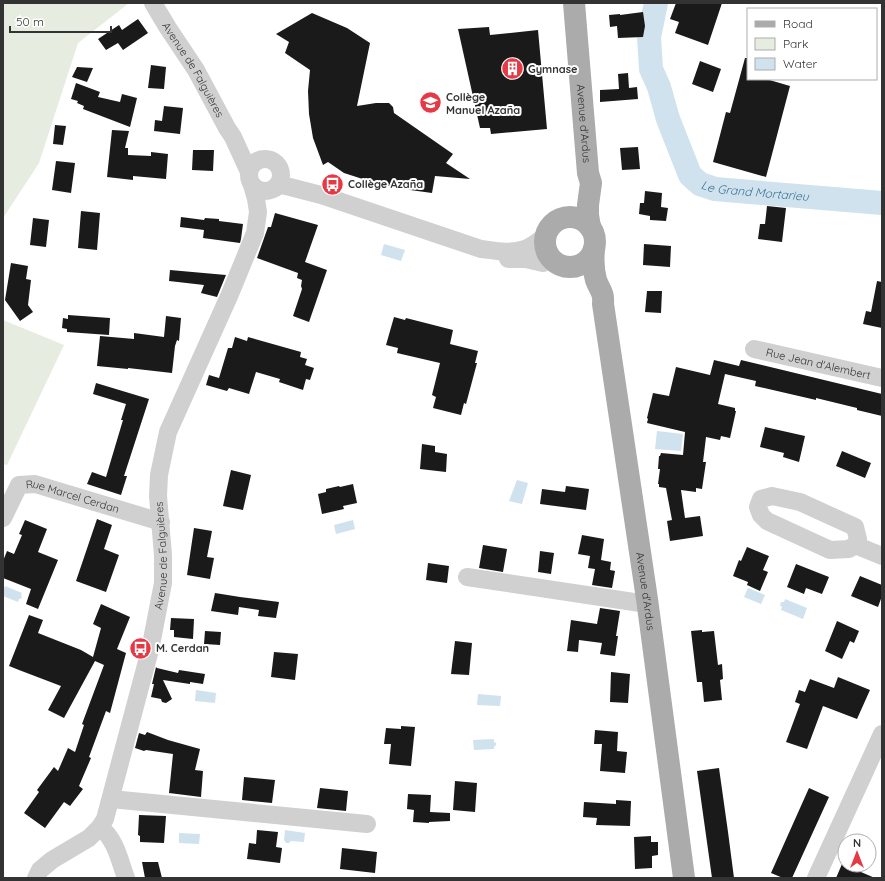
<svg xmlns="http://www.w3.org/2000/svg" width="885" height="881" viewBox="0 0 885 881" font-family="Quicksand,sans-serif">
<rect width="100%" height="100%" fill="#fff"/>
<path fill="#e6ecdf" d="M3 3H129L78 43 39 163 3 218Z
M3 320 64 345 7 465 3 464Z"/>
<path fill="#cfe2ee" d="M384 244 405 250 401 261 381 255Z
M657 431 683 434 681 451 655 449Z
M517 480 528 483 522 504 509 501Z
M353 520 355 529 336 534 334 525Z
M5 586 22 593 21 595 22 598 19 599 18 602 3 596V591Z
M748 588 765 595 761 604 744 597Z
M785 599 807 608 803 619 781 610 782 607 780 605 781 602H784Z
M196 690 216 693 215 703 195 701Z
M478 694 501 696 500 706 477 705Z
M494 739V742L496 743V745L494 747V749L474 750 473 740Z
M285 830 305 833 304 842 291 841 289 843H286L284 840Z
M179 833 200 834 199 844 179 843Z"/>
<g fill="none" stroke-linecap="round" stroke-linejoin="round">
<path stroke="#cfe2ee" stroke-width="24" id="s1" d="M656 3 649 37 651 69 659 87 668 119 690 175 700 184 715 189 882 203"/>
</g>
<path fill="#1a1a1a" d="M676 3H722L708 45 675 33 679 22 670 19Z
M643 12 645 26 643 37 618 38 617 26 610 27 609 15 620 14V15Z
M312 13 347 28 370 43 357 106 376 103H389L393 107 394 113 453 154 446 163 470 179 435 176 432 193 403 189 375 183 344 173 328 162 323 165 313 138 309 114 308 91 310 70 285 53 289 42 276 34Z
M138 19 148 33 123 50 118 43 106 50 98 39 119 25 122 30Z
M489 27 490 35 538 30 547 129 491 134 490 128H480L458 29Z
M745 58H748V79H766L790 86 766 177 713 162 726 112 730 113Z
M700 61 721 69 713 92 692 84Z
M151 65 166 67 164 89 148 88Z
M77 67 93 68 87 82 72 77Z
M628 73 629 88 637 87 638 99 600 102V90L619 89 618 74Z
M76 83 100 92 98 97 120 102 122 94 137 98 130 127 83 109 84 106 77 103 78 101 71 99Z
M164 106 183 108 180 134 154 131 155 120 162 121Z
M55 125 66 126 63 145 53 144Z
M112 130 129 131 125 148H128V155L151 156V152L168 154 166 179 133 176V180L107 177Z
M638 147 640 169 622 170 620 148Z
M193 150H214L213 171 192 170Z
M56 161 75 163 71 193 52 190Z
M645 191 662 193 661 207 668 208 666 221 650 220V216L639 214 640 203H644Z
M767 206 786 208 782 242 758 239 760 224H765Z
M81 211 100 213 97 250 78 248Z
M275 213 318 225 305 262 327 270 309 322 293 316 302 289 301 286 302 280 297 278 298 273 257 258 268 227H271Z
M181 217 204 220 205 218 219 219V221L243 224 241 239 240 243 203 238 204 230 180 227Z
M33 218 49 220 46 247 30 245Z
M644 244 671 246 670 267 643 265Z
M11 263 28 266 26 279 31 280 28 305 33 312 20 321 5 300Z
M170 270 226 275 217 297 201 293 204 285 169 281Z
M877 281 882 282V328L863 324 866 311 871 312Z
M647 291H662L661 313 645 312Z
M68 315 110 318 109 335 67 332V329L62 328 63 318 68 319Z
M166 316 181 318 179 341 177 340 175 346 172 373 128 368V369L97 366 100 336 134 339V333L164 337Z
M394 317 405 320 406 318 453 330 450 344 478 351 475 363H477L466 404 464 403 461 415 433 408 436 397 432 395 440 363 397 353 398 348 386 345Z
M235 337 247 341 248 337 301 352 300 357 307 359 305 365 314 368 310 380 306 379 303 390 279 382 280 379 256 372 249 394 229 388 227 391 206 385 209 375 219 378 228 348H232Z
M714 360 739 366 741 360 882 394V416L857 410V408L816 398V400L755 386 756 381 725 374 718 404 735 408V411H736L730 438 721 436 720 440 706 437 703 462H706L702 489 696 488V492L681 490 685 518 700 516 703 536 670 541 667 521 672 520 666 488 659 487V484H658L660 469H658L659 456H660L661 453 683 455 685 432 647 423 648 419 647 418 653 393 669 396 676 367 710 375Z
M96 383 149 399 124 476H127L121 495 87 484 92 472 106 477 123 420H121L126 404 93 394Z
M765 427 805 436 799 462 783 457 784 453 760 447Z
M422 444 435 446V452L447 454 446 472 420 469Z
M842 451 871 463 865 478 836 466Z
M231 470 251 475 243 510 223 506Z
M353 484 357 503 343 506 344 509 322 514 318 494 326 492V489L339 486 340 487Z
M566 486 589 489 586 510 540 504 542 489 565 492Z
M97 519 112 525 104 549 119 555 106 592 76 581Z
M25 520 47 529 38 552 58 560 38 609 26 604 31 589 3 578V561L7 551 14 554 22 535 19 534Z
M194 528 212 531 207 557 214 558 210 579 187 575Z
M582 535 604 539 601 560 611 562 610 570 615 571 612 588 592 585 595 569 588 568 590 556 578 554Z
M483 545 507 549 503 572 479 568Z
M747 547 769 556 763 570 768 572 760 591 747 585 748 582 733 576 739 560 741 561Z
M540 551 554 553 551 574 538 572Z
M428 563 449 566 447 583 426 580Z
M796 564 829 577 822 594 806 588 804 594 787 587Z
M860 576 882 585V596L878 607 851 596Z
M215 593 240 597 279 602 276 618 258 616 259 610 239 607 238 615 211 611Z
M101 604 130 617 117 649 126 653 110 713 106 711 89 757 91 758 79 786 83 789 70 806 64 802 45 828 24 813 39 792 37 790 54 767 58 771 68 748 75 752 84 725 82 724 104 665 95 661 64 718 48 710 61 686 19 670 9 666 29 615 43 620 38 633 81 650 93 657 101 628 93 624Z
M600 608 620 611 616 636H618L615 656 600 654 602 643 579 640 578 652 567 651 571 620 597 624Z
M171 618 194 619 193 639 174 637V630H170Z
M837 621 859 631 854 643 850 641 842 659 825 651Z
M702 630V632L714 631 718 665 722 664 723 679 720 680 722 700 704 702 702 682H697L691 631Z
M205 631 221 632 220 645 204 644Z
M455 641 472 643 469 675 451 674Z
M274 652 298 654 295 680 271 677Z
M156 667 157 668 178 673 179 670 205 674 203 684 190 682V684L163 680 172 699 166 703 162 702 161 699 151 697 154 684H152Z
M611 672 630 674 628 703 610 702Z
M838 677 870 690 857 719 823 706 807 749 786 742 800 704 795 702 799 690 805 692 810 679 834 688Z
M401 726 415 727 411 766 389 764 391 744H384L386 728 401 729Z
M595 730 618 732 617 751 627 752 625 773 600 771 602 744H594Z
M147 732 168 740 200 749 195 770 203 771 201 797 169 793 173 754 146 750 144 751 135 748 139 733 145 735Z
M719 768 728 832 734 878H712L697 771Z
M244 777 275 780 272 803 242 800Z
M455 781 477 783 475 812 453 810Z
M320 788 348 791 346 811 317 808Z
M809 788 829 797 792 878H783L771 873Z
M408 794 431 795 430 812 450 813V821L429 822V823L413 822 414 810 407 809Z
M616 800 631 801 630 826 596 825 597 818 583 817 584 802 616 804Z
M139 815 166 816 164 843 140 842V836L138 835Z
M257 830 278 832 276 847 282 848 280 863 247 859 249 843 256 844Z
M651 836V842H658V855L652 856V868L635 869 634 837Z
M342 848 377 852 375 873 340 869Z
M142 862H158L162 878H145Z
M842 864 875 878H836Z"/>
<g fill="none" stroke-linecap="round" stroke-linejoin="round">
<g stroke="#d0d0d0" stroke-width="18">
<path id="s2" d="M153 3 168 28 196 70 227 128 233 137 249 172"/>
<circle cx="265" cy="175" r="16"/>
<path d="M275 188 281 185 290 187 321 195 481 249C496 251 511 254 525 249 533 246 540 240 546 235"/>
<path d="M508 259H526L543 263 552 259"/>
<path id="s3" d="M754 349 882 378"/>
<path d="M772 496 800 502 855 527 858 539 855 545 849 549 830 550 767 521 761 515 758 507 761 499Z"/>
<path id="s4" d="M3 518 19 485 35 484 161 522"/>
<path d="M855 545 882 556"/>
<path d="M467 577 647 604"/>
<path d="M111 799 367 824"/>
<path d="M100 827C116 840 119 859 126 878"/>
<path id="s5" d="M36 878 40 870 52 860 89 838 100 827 105 819 150 650 163 583V555L158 496 159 475 168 432 230 294 255 233 258 212 256 199 252 185"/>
<path d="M816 878 882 734"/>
</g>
<g stroke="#ababab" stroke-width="22">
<path id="s6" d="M574 3 588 173 591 183 588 205V215L590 227"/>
<circle cx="570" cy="242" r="25"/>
<path id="s7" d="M594 249C593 260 593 269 596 280 600 291 604 292 603 304L647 599 684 878"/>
</g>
</g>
<defs>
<symbol id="building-disc" viewBox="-11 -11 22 22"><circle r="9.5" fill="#e63946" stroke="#fff"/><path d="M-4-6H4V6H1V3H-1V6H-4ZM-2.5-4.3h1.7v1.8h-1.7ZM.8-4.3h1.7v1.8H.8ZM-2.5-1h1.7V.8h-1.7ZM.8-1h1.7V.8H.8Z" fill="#fff"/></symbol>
<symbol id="school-disc" viewBox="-11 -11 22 22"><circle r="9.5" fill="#e63946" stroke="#fff"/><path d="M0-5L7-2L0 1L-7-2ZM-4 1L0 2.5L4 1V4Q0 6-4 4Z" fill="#fff"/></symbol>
<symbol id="bus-disc" viewBox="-11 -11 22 22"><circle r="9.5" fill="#e63946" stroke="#fff"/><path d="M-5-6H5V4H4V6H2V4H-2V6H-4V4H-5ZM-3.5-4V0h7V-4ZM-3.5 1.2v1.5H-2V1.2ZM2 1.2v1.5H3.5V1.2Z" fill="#fff"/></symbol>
</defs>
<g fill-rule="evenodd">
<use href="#building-disc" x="500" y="56" width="25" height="25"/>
<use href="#school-disc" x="418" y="90" width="25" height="25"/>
<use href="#bus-disc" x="320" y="172" width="25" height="25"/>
<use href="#bus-disc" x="128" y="636" width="25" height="25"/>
</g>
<g text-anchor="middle" stroke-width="4" stroke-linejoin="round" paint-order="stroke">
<g font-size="11" font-weight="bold" fill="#333" stroke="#fff" text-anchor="start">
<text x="528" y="73">Gymnase</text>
<text x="446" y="101">Collège<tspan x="446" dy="13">Manuel Azaña</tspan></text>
<text x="348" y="188">Collège Azaña</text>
<text x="156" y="652">M. Cerdan</text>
</g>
<g font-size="11" fill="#333" stroke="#fff">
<text dy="4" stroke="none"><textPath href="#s2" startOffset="78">Avenue de Falguières</textPath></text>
<text dy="4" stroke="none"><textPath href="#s6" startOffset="121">Avenue d'Ardus</textPath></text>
<text dy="4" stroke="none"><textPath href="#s3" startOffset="66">Rue Jean d'Alembert</textPath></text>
<text dy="4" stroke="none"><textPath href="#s4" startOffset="92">Rue Marcel Cerdan</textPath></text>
<text dy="4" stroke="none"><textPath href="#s5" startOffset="363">Avenue de Falguières</textPath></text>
<text dy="4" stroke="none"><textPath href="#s7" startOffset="347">Avenue d'Ardus</textPath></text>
</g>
<g font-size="12" font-style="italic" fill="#3f7597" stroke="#fff">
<text dy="4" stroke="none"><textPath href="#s1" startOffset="249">Le Grand Mortarieu</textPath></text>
</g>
</g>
<rect width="885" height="881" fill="none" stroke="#333333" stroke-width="8"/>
<rect x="747" y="8" width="130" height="72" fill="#ffffff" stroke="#adadad"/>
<rect x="755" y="21" width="20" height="6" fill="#ababab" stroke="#adadad"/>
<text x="783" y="28" font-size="12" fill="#333333">Road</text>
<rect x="755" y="38" width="20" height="12" fill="#e6ecdf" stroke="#adadad"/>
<text x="783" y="48" font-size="12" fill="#333333">Park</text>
<rect x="755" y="58" width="20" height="12" fill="#cfe2ee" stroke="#adadad"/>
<text x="783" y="68" font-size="12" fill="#333333">Water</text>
<g transform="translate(857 853)"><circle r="19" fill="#ffffff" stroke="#adadad"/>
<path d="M0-3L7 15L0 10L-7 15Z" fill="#e63946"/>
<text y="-6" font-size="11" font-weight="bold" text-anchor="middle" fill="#333333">N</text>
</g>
<path d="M10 26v6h101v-6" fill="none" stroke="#333333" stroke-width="2"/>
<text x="16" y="26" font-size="12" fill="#333333" stroke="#ffffff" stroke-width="3" paint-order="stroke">50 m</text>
</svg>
